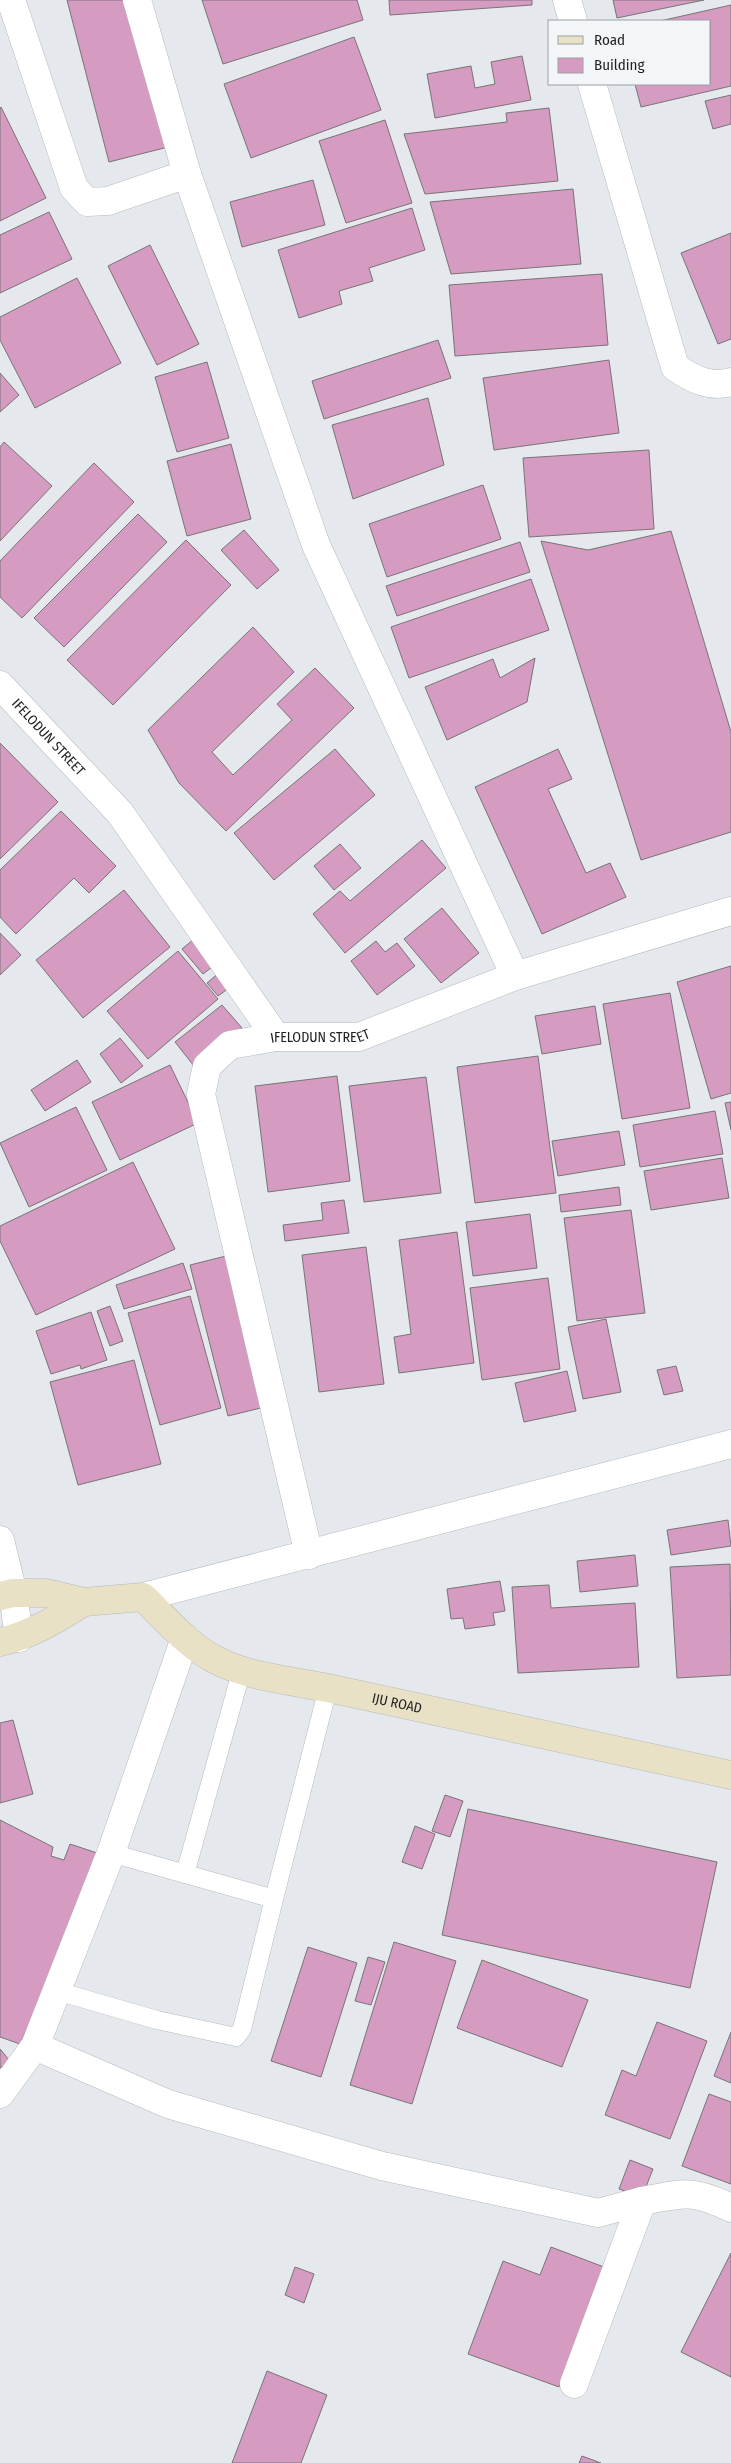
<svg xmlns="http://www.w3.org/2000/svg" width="731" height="2463" viewBox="0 0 731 2463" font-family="'Fira Sans Condensed',sans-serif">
<rect width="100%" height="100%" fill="#e5e8ec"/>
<path fill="#d69bc1" stroke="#787477" d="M67 0H128L172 146 109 162Z
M202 0H357L363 20 223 64Z
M389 0H532V5L390 15Z
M613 0H704L617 18Z
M731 5V86L641 107 635 84H710V21H660Z
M354 37 381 110 251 158 224 84Z
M522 56 531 100 435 118 427 74 471 66 475 88 495 84 491 62Z
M731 95V124L713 129 705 101Z
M1 107 46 198 0 221V108Z
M549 108 558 181 425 194 404 134 507 122 506 113Z
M385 120 412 203 346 223 319 141Z
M313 180 325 225 242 247 230 202Z
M573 189 581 264 451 274 430 202Z
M412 208 425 250 369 268 373 281 339 291 342 304 299 318 278 250Z
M49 212 72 259 0 293V235Z
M731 233V339L718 344 681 253Z
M150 245 199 344 157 365 108 266Z
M602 274 608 345 455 356 449 285Z
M77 278 121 363 35 408 0 340V317Z
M438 340 451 378 324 419 312 381Z
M609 360 619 433 494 450 483 378Z
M207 362 229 438 177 452 155 377Z
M0 373 19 395 0 412Z
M428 398 444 465 353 499 332 425Z
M4 442 52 486 0 541V447Z
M231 444 251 519 187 536 167 461Z
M649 450 654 529 529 537 523 458Z
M94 463 134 502 22 618 0 597V561Z
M483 485 501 539 387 577 369 524Z
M138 514 167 542 64 647 34 618Z
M244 530 279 570 257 589 221 550Z
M671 531 731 732V832L641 860 541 541 588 550Z
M186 540 231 585 113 705 67 660Z
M520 542 530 572 397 616 386 586Z
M531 579 549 630 409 678 391 627Z
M253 627 294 672 212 752 233 775 292 720 277 704 315 668 354 708 226 831 179 783 148 730Z
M535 658 527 702 447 740 425 687 493 659 500 678Z
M0 743 58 802 0 859Z
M335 749 375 795 274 880 234 833Z
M558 749 572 779 548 789 586 873 610 863 626 897 542 934 475 787Z
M61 811 116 866 89 893 74 878 16 934 0 917V870Z
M422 840 446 868 345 953 313 914 340 891 350 901Z
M340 844 361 868 334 890 314 866Z
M124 890 170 947 83 1018 36 960Z
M442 908 479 953 441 983 404 939Z
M0 933 21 955 0 975Z
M199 935 220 961 203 974 182 949Z
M376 941 385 952 397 943 415 966 377 995 351 961Z
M178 951 218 999 148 1059 107 1011Z
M731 966V1093L711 1099 677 982Z
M221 971 233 985 218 996 207 983Z
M670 993 690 1108 622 1119 603 1004Z
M222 1005 242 1028 194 1066 175 1042Z
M595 1006 601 1044 542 1054 535 1016Z
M120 1038 143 1066 121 1083 100 1054Z
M538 1056 556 1193 475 1203 457 1067Z
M77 1060 91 1082 45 1111 31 1090Z
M170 1065 198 1123 120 1160 92 1102Z
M337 1076 350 1181 268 1192 255 1086Z
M426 1077 441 1193 364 1202 349 1086Z
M731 1102V1130L725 1103Z
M76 1107 107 1170 29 1207 0 1143Z
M715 1111 723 1154 640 1167 633 1125Z
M619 1131 625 1165 558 1176 552 1141Z
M722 1158 729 1198 651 1210 644 1171Z
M133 1162 175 1249 36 1315 0 1241V1226Z
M619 1187 621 1205 561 1212 559 1195Z
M344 1200 349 1233 285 1241 283 1225 323 1220 321 1203Z
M631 1210 645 1313 577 1321 564 1218Z
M530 1214 537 1268 473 1276 466 1222Z
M457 1232 474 1363 399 1373 394 1337 411 1334 399 1240Z
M366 1247 384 1384 319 1392 302 1255Z
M230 1255 269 1406 228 1416 190 1265Z
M183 1263 192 1289 124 1309 116 1285Z
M548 1278 560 1369 482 1380 470 1288Z
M190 1296 221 1408 160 1425 128 1313Z
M110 1306 123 1341 110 1346 97 1311Z
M91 1312 107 1360 81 1369 80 1365 51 1374 36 1331Z
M606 1319 621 1392 583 1399 568 1327Z
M134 1360 161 1464 78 1485 50 1382Z
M676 1366 683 1391 664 1395 657 1370Z
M567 1371 576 1411 524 1422 515 1383Z
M728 1520 731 1546 671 1555 667 1530Z
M635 1555 638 1586 580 1592 577 1561Z
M730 1564 731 1675 677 1678 670 1567Z
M500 1581 505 1611 493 1613 495 1625 465 1629 463 1618 451 1619 447 1589Z
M549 1585 551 1608 635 1603 639 1667 518 1673 512 1587Z
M13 1720 33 1794 0 1803V1723Z
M445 1795 463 1801 450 1837 432 1831Z
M468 1809 717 1862 690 1988 442 1935Z
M0 1820 53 1847 51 1856 64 1860 70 1844 106 1856 20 2044 0 2037Z
M415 1826 435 1834 422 1869 402 1862Z
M394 1942 456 1961 412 2104 350 2085Z
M308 1947 357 1963 321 2077 271 2061Z
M368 1957 385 1962 371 2005 355 2001Z
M482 1960 588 2000 562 2067 457 2028Z
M657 2022 707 2041 670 2139 605 2115 622 2070 636 2076Z
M731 2032V2083L714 2076Z
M0 2049 10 2061 0 2068Z
M709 2094 731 2102V2184L682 2166Z
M630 2160 653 2169 642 2197 619 2189Z
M551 2247 604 2267 559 2387 468 2354 503 2261 540 2275Z
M731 2253V2377L681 2352Z
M295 2267 314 2274 304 2303 285 2295Z
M267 2371 327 2395 301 2463H232Z
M582 2456 601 2463H579Z"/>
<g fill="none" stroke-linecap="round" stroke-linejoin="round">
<defs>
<path id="lane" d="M111 1853 274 1899 328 1688
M185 1874 242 1669
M57 1991 157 2020 236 2037 242 2029 274 1899"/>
<g id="street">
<path d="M11 0 74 188 87 202 108 201 187 174"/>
<path d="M137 0 187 174 316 545 515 976"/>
<path d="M567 0 573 21"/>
<path d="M592 84 675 367C692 379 710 388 731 382"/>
<path id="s1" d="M0 685 120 813 276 1037"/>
<path d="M0 1540 13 1593 19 1638"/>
<path id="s2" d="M309 1555 201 1094 207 1066 230 1045 276 1037H359L515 976 731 911"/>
<path d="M143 1597 731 1444"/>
<path d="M35 2046 168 2104 382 2166 598 2213 642 2201 574 2384"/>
<path d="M0 2094 35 2046 111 1853 185 1638"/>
<path d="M642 2201C683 2193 692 2189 731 2208"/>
</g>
<g id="secondary">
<path id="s3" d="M0 1596 13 1593H47L84 1602 143 1597C165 1618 188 1646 216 1660 248 1677 293 1681 328 1688L731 1775"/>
<path d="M0 1642C31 1635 57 1619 84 1602"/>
</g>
</defs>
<use href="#lane" stroke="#b6babd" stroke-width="19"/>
<use href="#street" stroke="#b6babd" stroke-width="29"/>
<use href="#secondary" stroke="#b6babd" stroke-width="29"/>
<use href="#lane" stroke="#fff" stroke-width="18"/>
<use href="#street" stroke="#fff" stroke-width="28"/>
<use href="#secondary" stroke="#e9e1c5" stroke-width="28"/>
</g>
<g text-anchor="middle" stroke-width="4" stroke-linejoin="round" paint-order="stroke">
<g font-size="14" fill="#1f2021" stroke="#f2f6f9">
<text dy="5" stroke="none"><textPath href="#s1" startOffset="71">IFELODUN STREET</textPath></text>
<text dy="5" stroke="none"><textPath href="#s2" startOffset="624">IFELODUN STREET</textPath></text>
<text dy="5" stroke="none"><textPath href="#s3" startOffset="428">IJU ROAD</textPath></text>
</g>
</g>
<rect x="548" y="20" width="162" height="65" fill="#f2f6f9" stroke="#9ea0a3"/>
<rect x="558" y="36" width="25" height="8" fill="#e9e1c5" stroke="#9ea0a3"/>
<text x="594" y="45" font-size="15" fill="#1f2021">Road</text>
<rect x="558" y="58" width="25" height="15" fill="#d69bc1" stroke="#9ea0a3"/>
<text x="594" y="70" font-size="15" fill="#1f2021">Building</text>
</svg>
